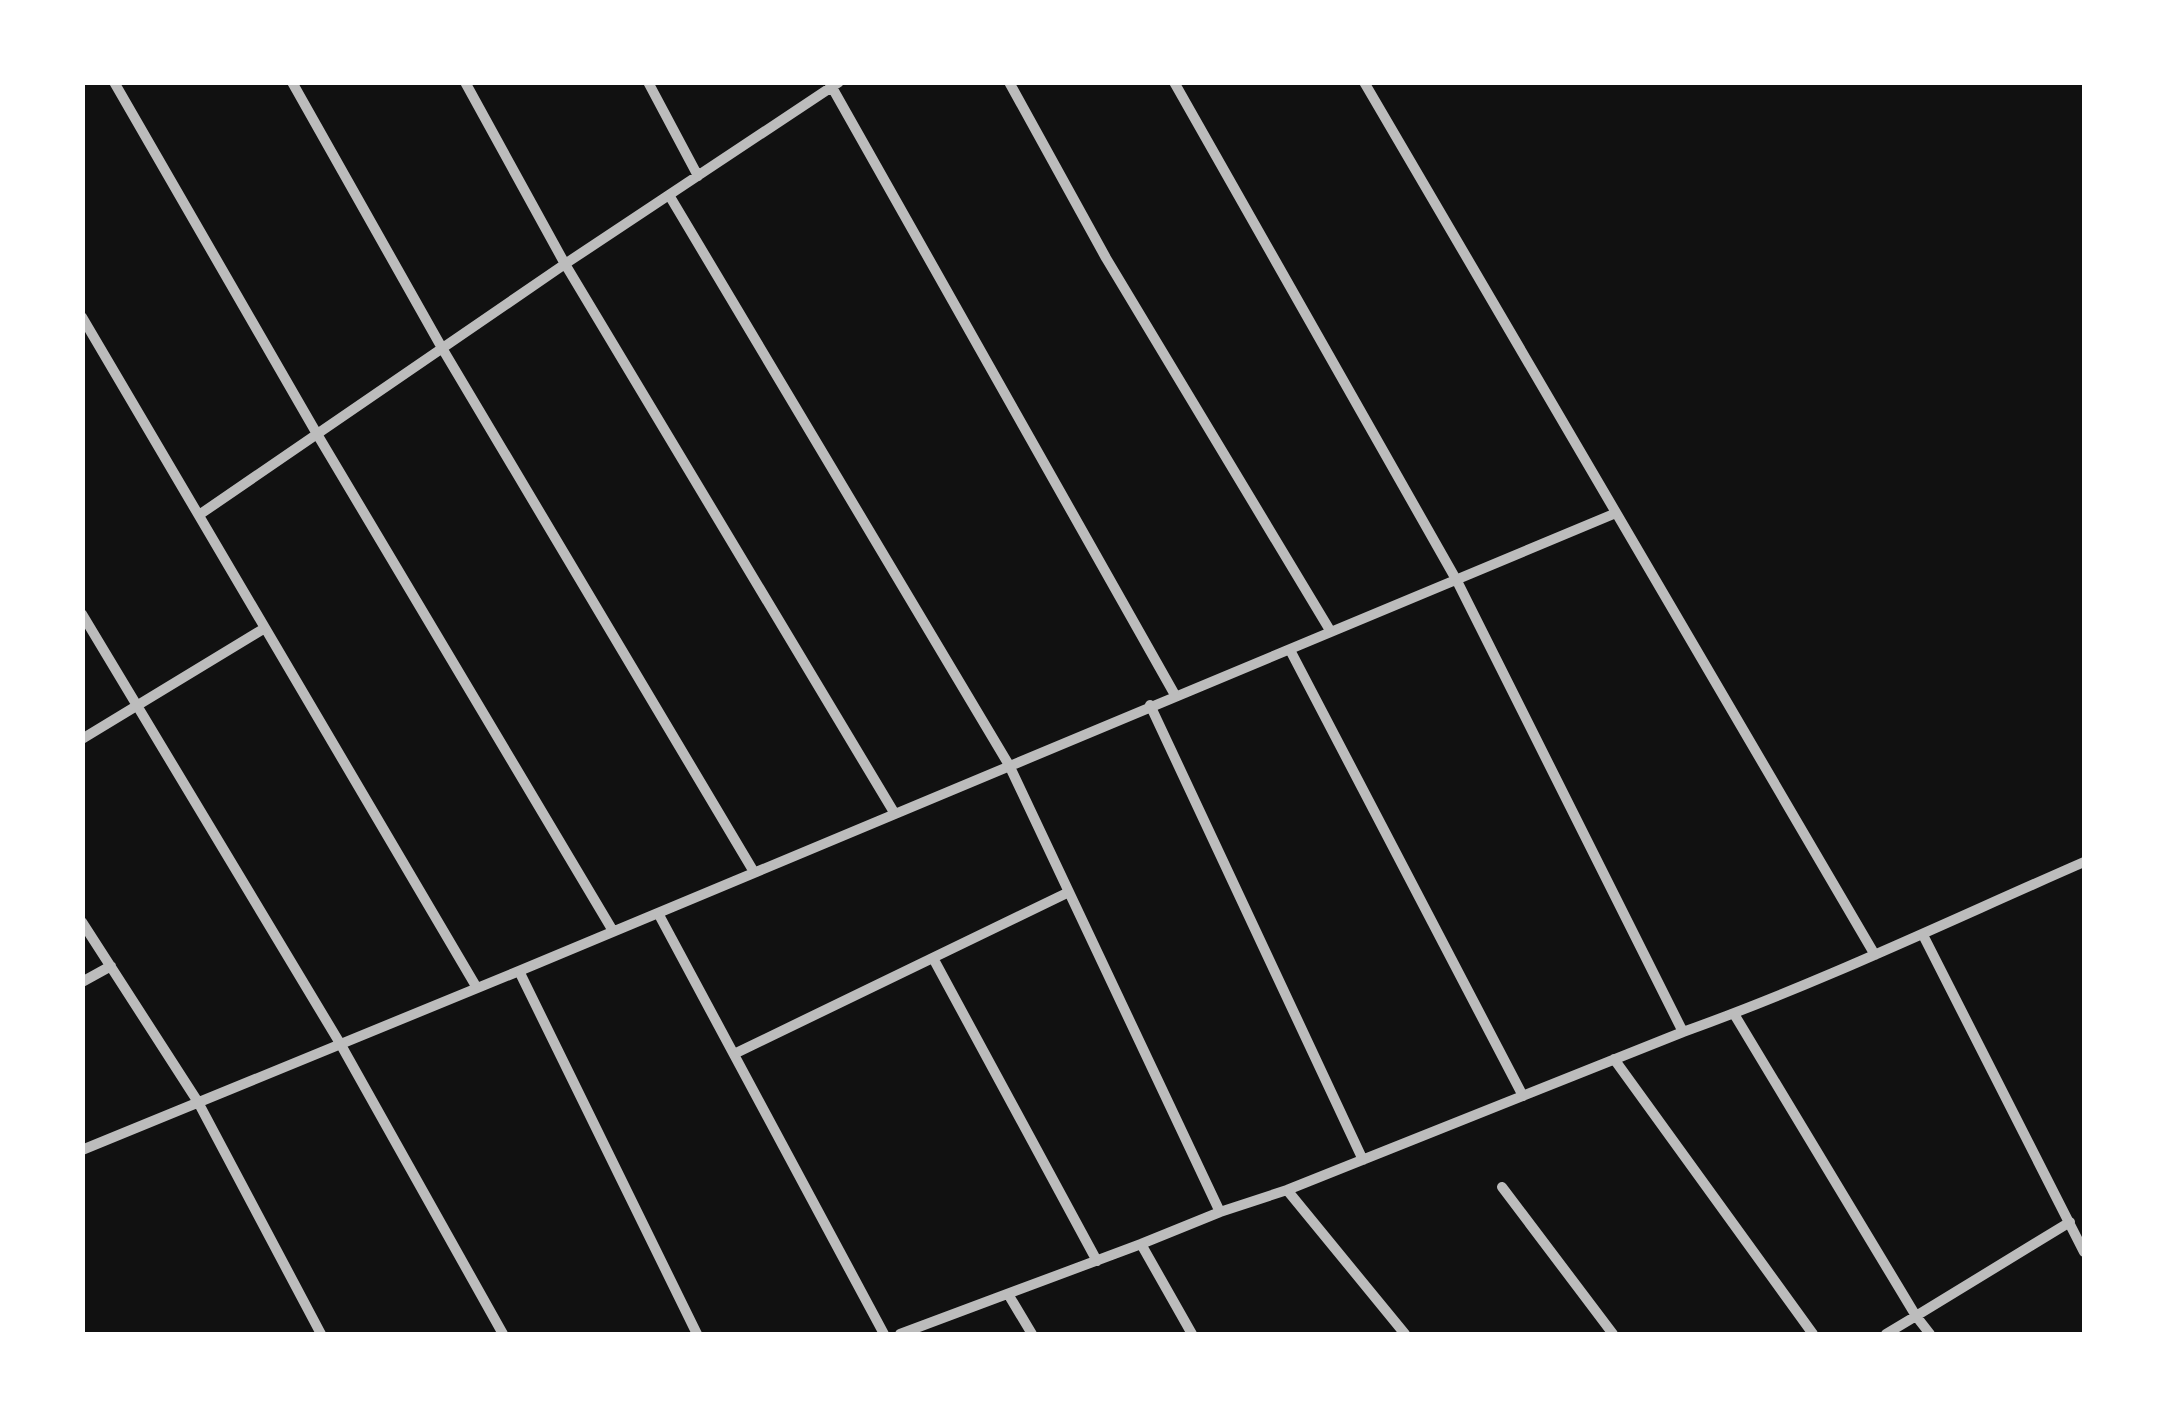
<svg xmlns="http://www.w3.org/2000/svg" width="2167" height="1417" viewBox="0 0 2167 1417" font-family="Manrope,sans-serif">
<rect width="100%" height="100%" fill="#111"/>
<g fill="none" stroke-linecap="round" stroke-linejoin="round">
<path stroke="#bcbcbc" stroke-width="10" d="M114 82 317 434 613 931
M292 82 442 348 754 872
M465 82 565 264 895 814
M648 82 698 176
M829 82 1175 695
M1009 82 1106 258 1331 632
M1174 82 1457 581 1683 1032
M1364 82 1875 955
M669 195 1009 765 1220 1212
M82 317 477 988
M199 515 565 264 839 82
M82 614 341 1045 503 1334
M1290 650 1523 1096
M1150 705 1363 1160
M82 739 265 628
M658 913 884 1334
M82 922 198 1102 321 1334
M1923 935 2084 1252
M933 958 1097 1261
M519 971 697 1334
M82 982 111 966
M1734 1014 1916 1316 2070 1222
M734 1054 1069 892
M1614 1059 1813 1334
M82 1150 519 971 1616 513
M1502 1187 1613 1334
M1287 1190 1405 1334
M1141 1244 1192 1334
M1008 1294 1032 1334
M900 1334 1141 1244 1220 1212 1287 1190 1683 1032C1820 983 1951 920 2084 862
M1886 1334 1916 1316 1930 1334"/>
</g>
<rect width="2167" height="1417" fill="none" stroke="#ffffff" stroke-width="170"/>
</svg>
